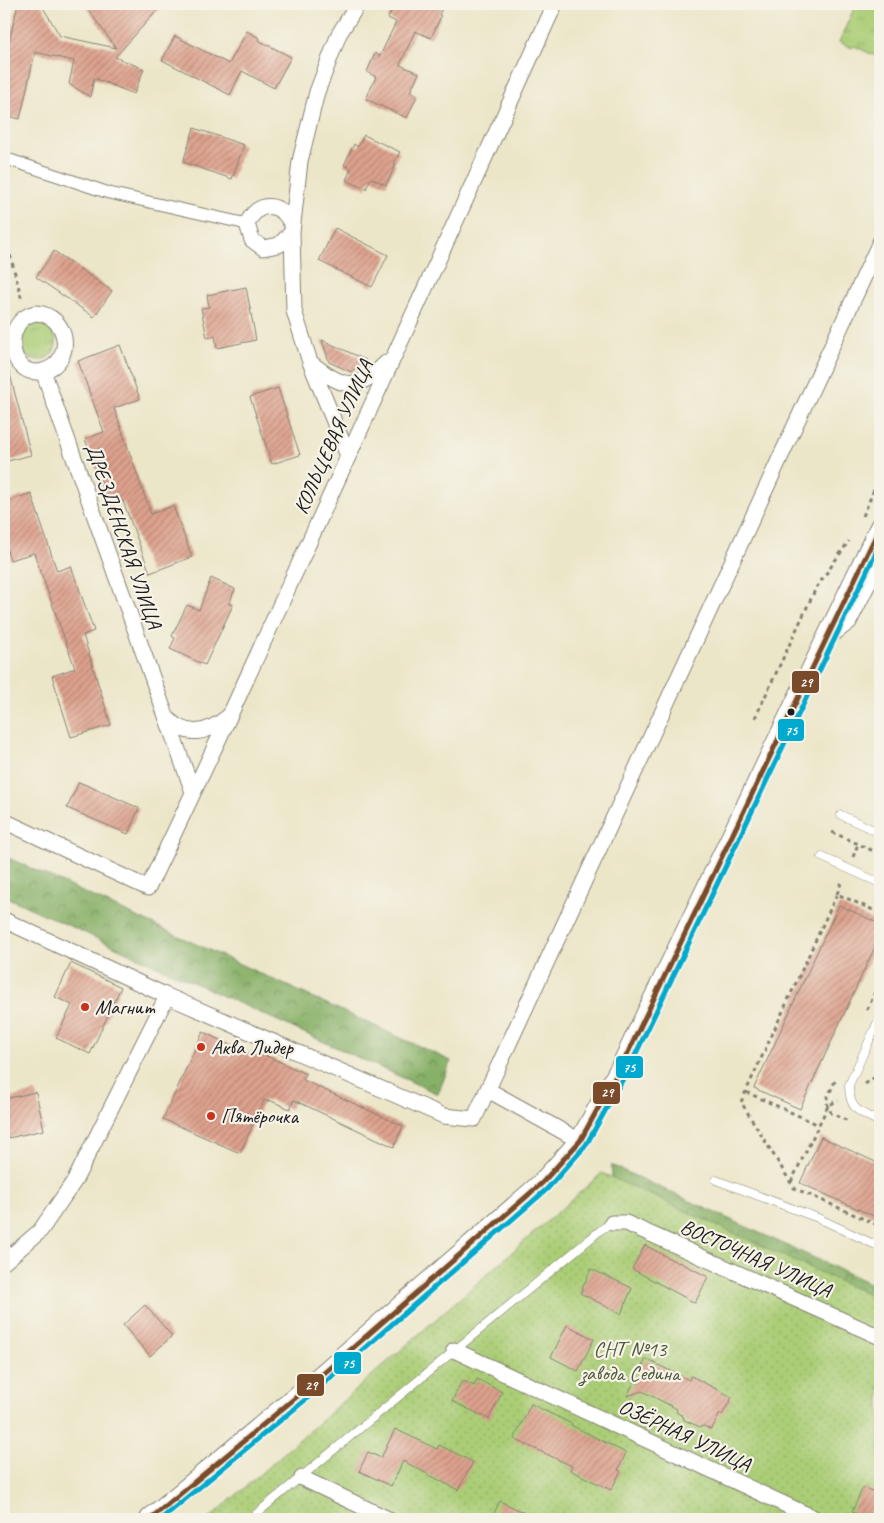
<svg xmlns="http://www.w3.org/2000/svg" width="884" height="1523" viewBox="0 0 884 1523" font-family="Caveat,sans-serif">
<defs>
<pattern id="grass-tufts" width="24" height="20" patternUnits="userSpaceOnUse" patternTransform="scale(1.25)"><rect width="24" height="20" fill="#aacd76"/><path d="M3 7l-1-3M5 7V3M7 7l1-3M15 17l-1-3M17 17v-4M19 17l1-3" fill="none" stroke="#92af66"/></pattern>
<pattern id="forest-crowns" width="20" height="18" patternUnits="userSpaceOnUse" patternTransform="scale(1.25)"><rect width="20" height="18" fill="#87b067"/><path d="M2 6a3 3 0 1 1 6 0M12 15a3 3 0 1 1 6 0" fill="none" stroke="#6e8e54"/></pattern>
<pattern id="garden-dots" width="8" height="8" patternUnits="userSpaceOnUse" patternTransform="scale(1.25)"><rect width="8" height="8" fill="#aacd76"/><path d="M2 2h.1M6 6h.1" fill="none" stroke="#92af66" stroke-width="1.8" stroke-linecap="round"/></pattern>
<pattern id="building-hatch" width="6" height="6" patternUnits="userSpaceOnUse" patternTransform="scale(1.25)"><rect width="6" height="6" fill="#dea28e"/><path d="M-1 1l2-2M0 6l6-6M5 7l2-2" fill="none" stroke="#b38373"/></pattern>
</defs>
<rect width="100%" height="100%" fill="#f7f3e8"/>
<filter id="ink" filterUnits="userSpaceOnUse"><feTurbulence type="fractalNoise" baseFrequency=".02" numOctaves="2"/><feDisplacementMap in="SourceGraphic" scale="10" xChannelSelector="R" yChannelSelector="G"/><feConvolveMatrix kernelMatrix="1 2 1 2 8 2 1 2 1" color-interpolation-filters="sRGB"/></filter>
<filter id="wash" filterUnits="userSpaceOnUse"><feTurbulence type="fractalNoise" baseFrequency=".0096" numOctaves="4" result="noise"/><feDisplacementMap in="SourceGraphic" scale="20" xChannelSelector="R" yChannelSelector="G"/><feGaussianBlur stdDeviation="1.12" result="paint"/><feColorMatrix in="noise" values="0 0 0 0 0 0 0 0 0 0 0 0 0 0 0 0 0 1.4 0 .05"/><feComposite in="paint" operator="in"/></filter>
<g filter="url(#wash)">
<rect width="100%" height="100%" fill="#ece6c9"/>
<path fill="url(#grass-tufts)" stroke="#637449" d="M856 4H880V58L854 46 852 48 839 42Z
M20 342a18 18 0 1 1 36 0a18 18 0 1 1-36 0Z"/>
<path fill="url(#forest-crowns)" stroke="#526642" d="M4 856 451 1061 438 1094 4 896Z
M611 1165 880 1288V1329L615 1207Z"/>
<path fill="url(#garden-dots)" stroke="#637449" d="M602 1173 880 1300V1519H209Z"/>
<g id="blocks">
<path fill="url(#building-hatch)" d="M18 4H41L60 36 116 48 84 4H163L115 57 144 69 134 94 94 78 90 97 69 84 74 61 35 52 20 119 4 115V63Z
M395 4H444L439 15 441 16 431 38 415 31 400 65 419 73 410 92 417 96 407 118 366 99 376 77 367 72 375 53 380 56 396 22 388 18Z
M247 31 259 38 258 40 291 57 274 88 242 71 230 95 162 60 175 36 229 64Z
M194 128 244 145 232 179 183 162Z
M364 135 400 152 394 163 396 164 386 185 371 178 366 189 346 180 351 169 344 165 354 144 358 147Z
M335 228 388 255 372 287 319 261Z
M54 251 112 291 94 317 36 277Z
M246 287 256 340 217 348 215 336 207 338 201 308 209 307 207 295Z
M322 340 366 360 351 372 329 362Z
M120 345 140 399 114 408 151 514 173 506 192 557 150 573 123 501 110 506 85 439 104 432 78 361Z
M9 371 31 455 4 462V372Z
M278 388 300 455 272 464 250 397Z
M31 493 57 571 71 566 94 631 83 635 111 725 71 737 52 676 75 668 34 553 10 560 4 541V503Z
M211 578 235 589 229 604 233 605 205 665 170 649 175 638 172 636 187 605 199 610Z
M79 782 139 808 128 834 67 808Z
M839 905 880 924V936L800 1109 754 1088Z
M71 963 121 987 90 1054 56 1038 72 1005 55 997Z
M203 1032 251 1055 254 1050 306 1074 303 1080 403 1126 394 1147 294 1100 290 1109 269 1100 268 1102 264 1100 240 1153 163 1119Z
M36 1092 44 1130 4 1139V1099Z
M821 1137 880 1164V1219L800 1183Z
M645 1245 678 1263 679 1262 708 1277 695 1303 632 1269Z
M591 1269 632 1288 621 1314 580 1293Z
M145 1305 172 1336 150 1356 123 1325Z
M567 1325 594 1339 578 1371 551 1357Z
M646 1359 689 1380 691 1376 732 1397 722 1415 720 1414 711 1430 704 1426 700 1427 684 1420 683 1416 676 1412 677 1409 642 1391 627 1396Z
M477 1379 502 1392 489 1419 452 1401 462 1380 474 1386Z
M531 1404 572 1424 571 1425 626 1453 618 1470 621 1471 611 1490 570 1470 572 1466 514 1439Z
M395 1429 437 1449 439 1445 473 1462 458 1490 403 1461 391 1486 359 1471 368 1452 381 1458Z
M863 1487 880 1495V1512L877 1519H869L852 1512Z
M500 1501 537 1519H491Z"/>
</g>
</g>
<g filter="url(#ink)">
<use href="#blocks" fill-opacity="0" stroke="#848172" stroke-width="1"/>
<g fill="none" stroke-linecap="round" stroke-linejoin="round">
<defs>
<path id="service" d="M841 815 880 833
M822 857 880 883
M880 1017 849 1085C849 1111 860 1112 880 1122
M716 1180 818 1218 880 1247
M250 1519 602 1229 612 1223"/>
<path id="pedestrian" d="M4 158 109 193 247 224"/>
<path id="minor" d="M292 232 279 245 263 248 252 240 247 224C258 199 281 202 292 225
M35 313C69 314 76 362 43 371 9 380 0 321 35 313Z
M310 362C341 387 356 394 386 363
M43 371 193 792
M348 456 310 362 294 311 292 232 300 161 317 92 339 34 358 4
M829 637 849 622 880 560
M166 717C187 739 207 734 229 716
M4 821 148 888 230 715 555 4
M4 920 167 996 444 1116 474 1119 880 242
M488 1090 580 1141
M612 1223H626L880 1337
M4 1262 40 1231 75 1180 167 996
M454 1350 816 1519
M302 1478 388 1519"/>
<path id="tertiary" d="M150 1519 300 1394 542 1183 580 1141 622 1065 880 527"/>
</defs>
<use href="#service" stroke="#848172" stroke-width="9"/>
<use href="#pedestrian" stroke="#848172" stroke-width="13"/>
<use href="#minor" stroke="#848172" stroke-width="17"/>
<use href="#tertiary" stroke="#848172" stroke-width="22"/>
<path stroke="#848172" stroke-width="3" stroke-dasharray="4 4" stroke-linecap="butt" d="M4 232 22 300
M863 516 880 475
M755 718 816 588 849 541
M832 832 880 854
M853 857 858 844
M837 894 842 881
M880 913 837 894 741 1102 794 1188 880 1226
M867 1010 880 981
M835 1081 826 1101 831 1113 848 1121
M865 1084 880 1074
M746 1092 819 1125
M791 1182 828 1106 838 1100"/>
<use href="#service" stroke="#fff" stroke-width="8"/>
<use href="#pedestrian" stroke="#fff" stroke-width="11"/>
<use href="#minor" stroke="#fff" stroke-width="15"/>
<use href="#tertiary" stroke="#fff" stroke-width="20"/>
<defs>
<path id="bus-1" d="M150 1519 300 1394 542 1183 580 1141 622 1065 880 527"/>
<path id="bus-2" d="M161 1519 305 1400 547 1189 586 1145 629 1068 880 544"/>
</defs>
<use href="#bus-1" stroke="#f7f3e8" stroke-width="9"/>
<use href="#bus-2" stroke="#f7f3e8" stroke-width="9"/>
<use href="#bus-1" stroke="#7a4b2a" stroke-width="5"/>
<use href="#bus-2" stroke="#00a9ce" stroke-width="5"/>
</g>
</g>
<circle fill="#1c1c1c" stroke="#f7f3e8" stroke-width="2" cx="791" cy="712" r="4.5"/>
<g fill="#c8321e" stroke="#f7f3e8" stroke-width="2">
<circle cx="85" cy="1007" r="5"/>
<circle cx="201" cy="1047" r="5"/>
<circle cx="211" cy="1116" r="5"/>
</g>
<g text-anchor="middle" stroke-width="4.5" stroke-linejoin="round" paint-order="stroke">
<g font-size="21" fill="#1c1c1c" stroke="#f7f3e8">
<text transform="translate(333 437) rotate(-66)" y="7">КОЛЬЦЕВАЯ УЛИЦА</text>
<text transform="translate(124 536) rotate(71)" y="7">ДРЕЗДЕНСКАЯ УЛИЦА</text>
<text transform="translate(756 1258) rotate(24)" y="7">ВОСТОЧНАЯ УЛИЦА</text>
<text transform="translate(685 1435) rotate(25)" y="7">ОЗЁРНАЯ УЛИЦА</text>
</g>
<g font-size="21" fill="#1c1c1c" stroke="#f7f3e8" text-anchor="start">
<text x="95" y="1014">Магнит</text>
<text x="211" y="1054">Аква Лидер</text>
<text x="221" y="1123">Пятёрочка</text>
</g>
<g font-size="21" fill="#4e5a3c" stroke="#f7f3e8">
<text x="630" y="1356">СНТ №13<tspan x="630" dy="24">завода Седина</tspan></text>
</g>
</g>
<g stroke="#f7f3e8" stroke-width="2">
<rect x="791" y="670" width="29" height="24" rx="5" fill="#7a4b2a"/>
<rect x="777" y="718" width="28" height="24" rx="5" fill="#00a9ce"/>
<rect x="615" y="1055" width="29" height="24" rx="5" fill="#00a9ce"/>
<rect x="592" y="1081" width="29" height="24" rx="5" fill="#7a4b2a"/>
<rect x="333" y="1351" width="29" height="24" rx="5" fill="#00a9ce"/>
<rect x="296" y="1373" width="29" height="24" rx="5" fill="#7a4b2a"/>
</g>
<g font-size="14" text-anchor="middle" font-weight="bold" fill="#fff">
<text x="806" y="687">29</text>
<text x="791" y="735">75</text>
<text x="629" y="1072">75</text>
<text x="607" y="1097">29</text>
<text x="348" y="1368">75</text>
<text x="311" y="1390">29</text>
</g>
<rect width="884" height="1523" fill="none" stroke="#f7f3e8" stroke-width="20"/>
</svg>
